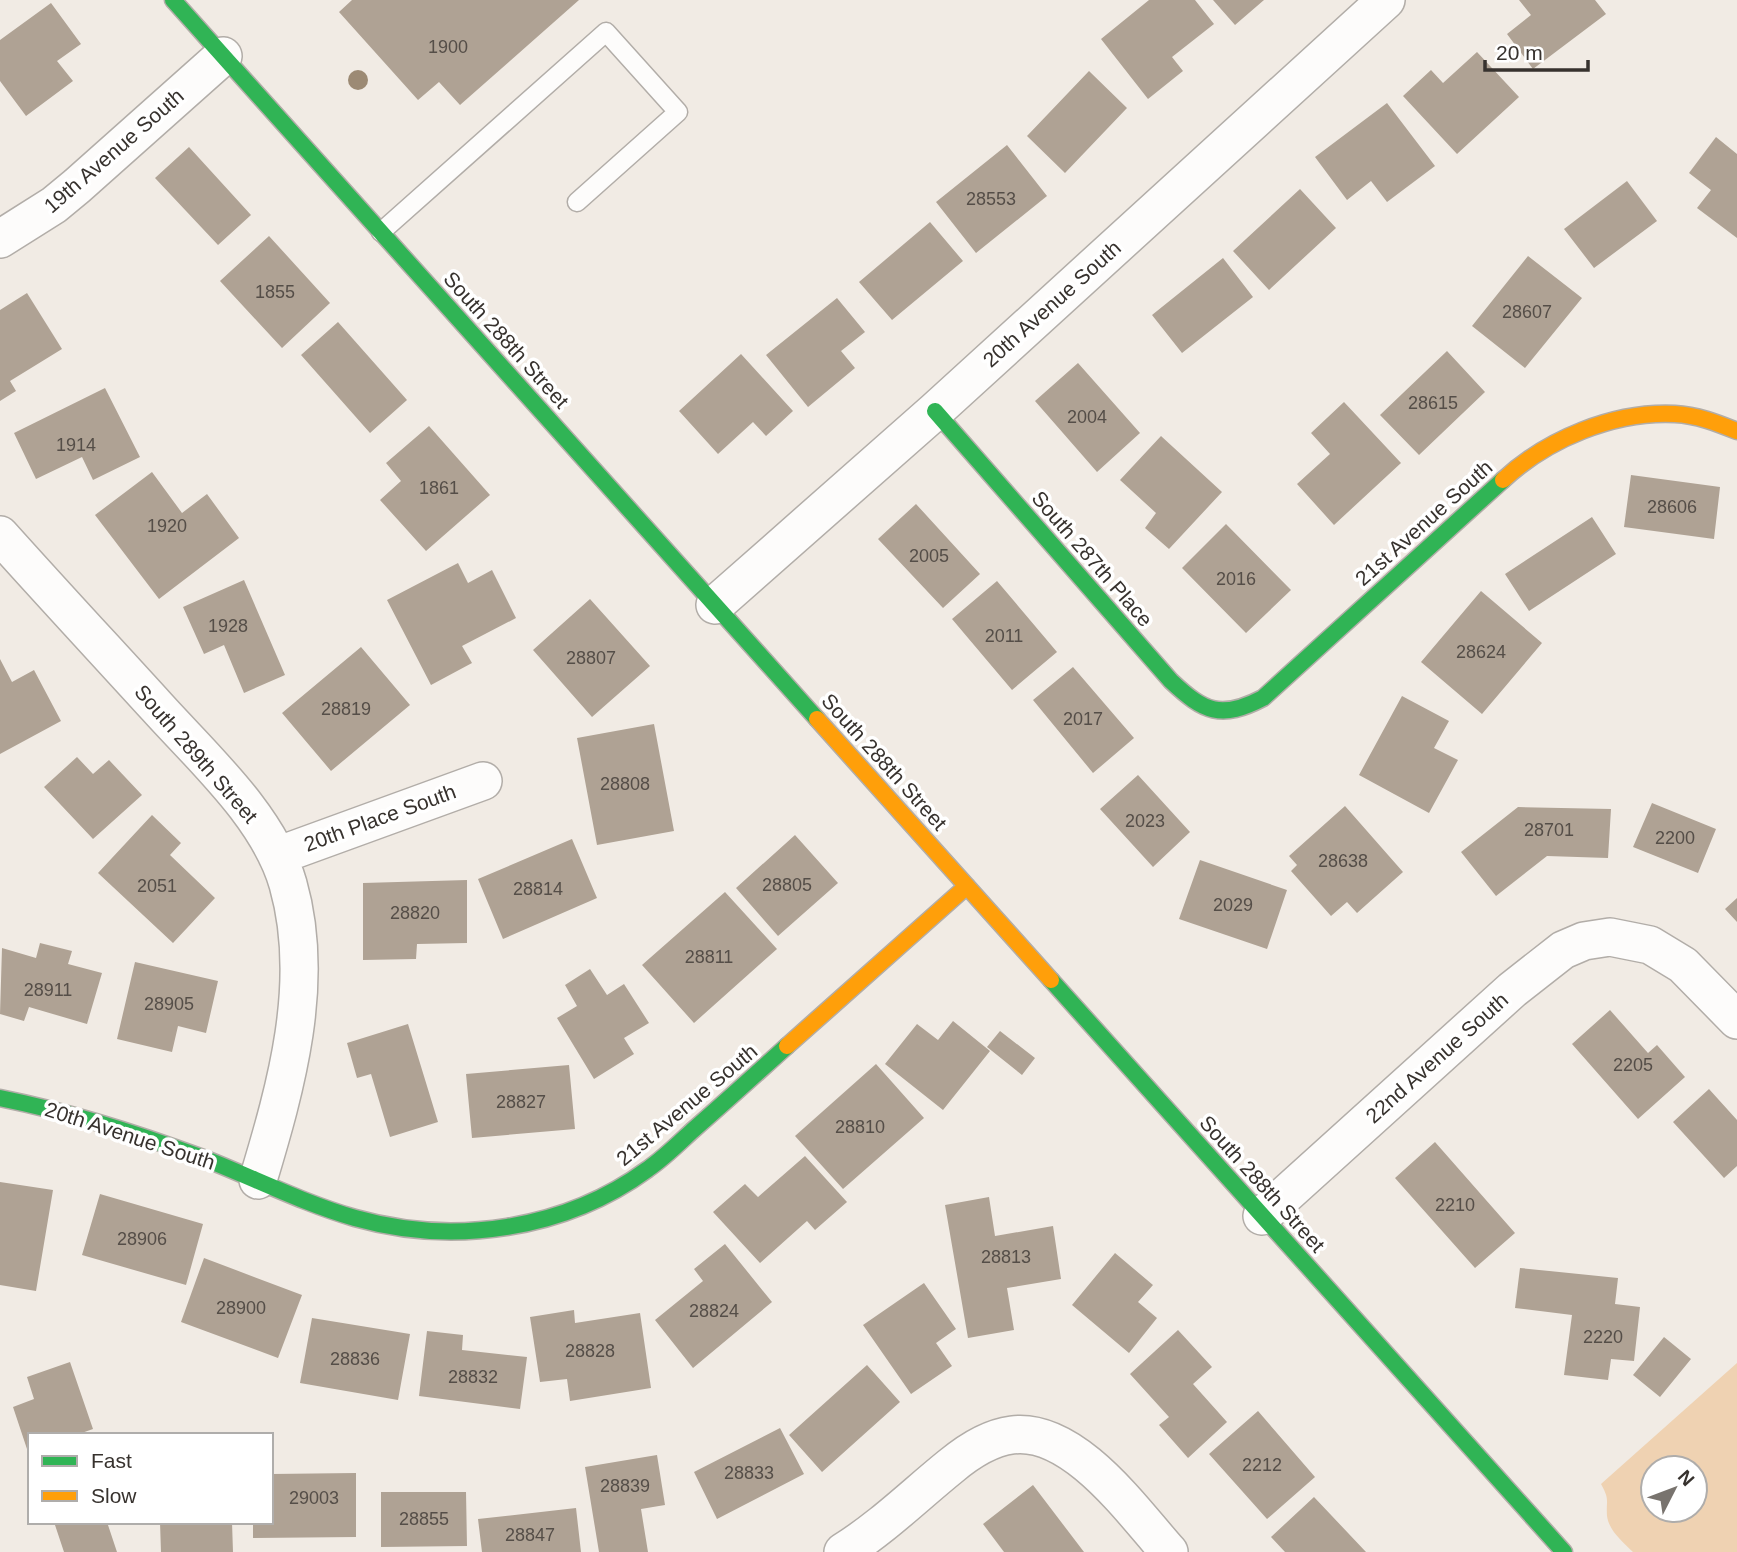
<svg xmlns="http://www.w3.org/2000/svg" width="1737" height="1552" viewBox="0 0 1737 1552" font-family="Arial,sans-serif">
<rect width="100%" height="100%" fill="#f1ebe4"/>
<path fill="#efd2b2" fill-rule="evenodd" d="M1737 1363V1552H1633C1623 1542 1609 1531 1607 1516 1606 1500 1610 1500 1601 1484ZM1653 1468H1695V1510H1653Z"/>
<path fill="#afa294" d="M352 0H579L460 105 439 82 418 100 339 12Z
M1149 0H1195L1214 24 1172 57 1183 71 1148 99 1101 39Z
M1213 0H1264L1235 25Z
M1519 0H1595L1606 14 1533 69 1507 34 1531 15Z
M51 3 81 44 57 61 73 81 26 116 0 81V40Z
M1477 52 1519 97 1457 154 1403 96 1431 70 1443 83Z
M1089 71 1127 108 1065 173 1027 136Z
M1387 103 1435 166 1387 202 1371 181 1347 200 1315 157Z
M1716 137 1737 154V238L1697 208 1711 190 1689 173Z
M1007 145 1047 196 976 253 936 202Z
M189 147 251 215 218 245 155 178Z
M1627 181 1657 221 1594 268 1564 229Z
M1300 189 1336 228 1269 290 1233 251Z
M930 222 963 261 892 320 859 282Z
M269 236 330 303 282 348 220 281Z
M1528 256 1582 298 1525 368 1472 326Z
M1223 258 1253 297 1182 353 1152 315Z
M27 293 62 349 10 381 16 391 0 401V310Z
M837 298 865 332 841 351 855 368 808 407 766 355Z
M338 322 407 400 370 433 301 355Z
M1447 351 1485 392 1419 455 1380 415Z
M741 354 793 411 766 436 753 422 718 454 679 411Z
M1078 363 1140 433 1097 472 1035 401Z
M105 388 140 457 93 480 82 457 36 479 14 433Z
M1344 402 1401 463 1334 525 1297 484 1330 454 1311 433Z
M429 426 490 495 426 551 380 500 401 481 386 463Z
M1161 436 1222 492 1169 549 1145 528 1156 513 1120 480Z
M152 472 182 513 207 494 239 538 159 599 95 515Z
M1631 475 1720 487 1714 539 1624 527Z
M916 504 980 574 943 608 878 539Z
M1592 517 1616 554 1529 611 1505 574Z
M1226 524 1291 590 1246 633 1182 568Z
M458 563 468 583 492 570 516 618 462 646 472 663 431 685 387 600Z
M244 580 285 675 244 693 224 645 204 654 183 607Z
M997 581 1057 652 1012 690 952 619Z
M1481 591 1542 643 1482 714 1421 662Z
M590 599 650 666 592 717 533 650Z
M361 647 410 705 331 771 282 713Z
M0 659 12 682 34 670 61 721 0 754Z
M1073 667 1134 738 1093 773 1033 700Z
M1402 696 1449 721 1434 748 1458 760 1429 813 1359 775Z
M654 724 674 831 597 845 577 738Z
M77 757 93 774 109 760 142 795 93 839 44 787Z
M1138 775 1190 832 1153 867 1100 809Z
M1652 803 1716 829 1698 873 1633 847Z
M1345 806 1403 872 1357 913 1347 902 1331 916 1291 871 1297 865 1289 856Z
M1518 807 1611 809 1608 858 1547 856 1496 896 1461 852Z
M152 815 181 843 170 855 215 898 173 943 98 873Z
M795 835 838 883 778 936 736 888Z
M572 839 597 898 503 939 478 879Z
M1200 860 1287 890 1267 949 1179 919Z
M467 880V943L417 944 416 959 363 960V883Z
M725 892 777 949 694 1023 642 965Z
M1737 898V922L1725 909Z
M40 943 72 951 68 964 102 973 87 1024 29 1007 24 1021 0 1014 2 948 36 958Z
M135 962 218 981 206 1033 178 1026 172 1052 117 1039Z
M590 969 607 995 624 984 649 1023 624 1038 634 1054 594 1079 557 1018 577 1006 565 985Z
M1610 1010 1648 1053 1657 1045 1685 1077 1638 1119 1572 1044Z
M953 1021 990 1051 943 1110 885 1064 917 1024 938 1040Z
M408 1024 438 1122 390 1137 371 1074 357 1078 347 1043Z
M1000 1031 1035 1058 1022 1075 987 1047Z
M876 1064 924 1118 843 1189 795 1136Z
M569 1065 575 1129 472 1138 466 1074Z
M1709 1089 1737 1120V1166L1724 1178 1673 1122Z
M1435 1142 1515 1233 1475 1268 1395 1178Z
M805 1156 847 1202 815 1230 807 1221 760 1263 713 1212 745 1184 758 1197Z
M0 1182 53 1190 36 1291 0 1285Z
M100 1194 203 1224 186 1285 82 1255Z
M989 1197 995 1236 1053 1226 1061 1279 1007 1288 1014 1330 968 1338 945 1205Z
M725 1244 772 1302 693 1368 655 1320 703 1281 694 1269Z
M1115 1253 1153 1285 1138 1302 1157 1318 1129 1353 1072 1305Z
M204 1258 302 1295 278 1358 181 1322Z
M1520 1268 1618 1278 1615 1304 1640 1307 1634 1361 1611 1359 1608 1380 1564 1375 1572 1315 1515 1308Z
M924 1283 956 1329 936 1343 952 1366 911 1394 863 1325Z
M574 1310 575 1323 640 1313 651 1388 570 1401 567 1379 540 1382 530 1317Z
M312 1318 410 1334 398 1400 300 1383Z
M1178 1330 1212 1367 1193 1384 1227 1422 1188 1458 1159 1425 1169 1417 1130 1374Z
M427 1331 463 1335 462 1350 527 1357 520 1409 419 1396Z
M1664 1337 1691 1359 1660 1397 1633 1375Z
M70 1362 93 1429 76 1435H30L29 1455 13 1407 34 1399 27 1377Z
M867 1365 900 1402 822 1472 789 1435Z
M1258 1411 1315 1477 1267 1519 1209 1454Z
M780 1428 804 1474 717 1519 694 1472Z
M657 1455 665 1505 641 1509 648 1552H599L585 1467Z
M356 1473V1537L253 1538V1522H271V1474Z
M1033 1485 1084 1552H1004L983 1524Z
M381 1492H466L467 1546 381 1547Z
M1314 1497 1366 1552H1285L1271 1537Z
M576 1508 581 1552H482L478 1519Z
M54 1522H107L117 1552H64Z
M160 1522H232L233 1552H161Z"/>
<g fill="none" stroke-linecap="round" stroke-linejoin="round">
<defs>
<path id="lane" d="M381 232 606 32 678 112 577 202"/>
<path id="street" d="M0 239 54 205 77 186 223 56
M0 535C52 593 105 650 157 707 203 758 269 817 288 884 316 982 286 1087 258 1180
M715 605 935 411 1386 0
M277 856 483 781
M1262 1216 1512 990 1563 950 1584 941 1610 937 1650 945 1683 965 1737 1020
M843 1552C883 1527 915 1495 951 1466 969 1451 989 1438 1012 1435 1074 1427 1133 1512 1169 1552"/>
<path id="fast" d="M173 0 817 719
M935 411 1171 681C1204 712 1221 720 1263 698L1503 480
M1051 980 1564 1552
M0 1098C70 1112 136 1133 203 1158 254 1178 303 1203 355 1218 454 1246 565 1230 648 1169 664 1158 678 1144 692 1131 724 1103 755 1075 787 1046"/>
<path id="slow" d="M1503 480C1547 439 1614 411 1675 414 1697 415 1717 423 1737 431
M817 719 1051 980
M787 1046 967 886"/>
</defs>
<use href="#lane" stroke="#b2ada8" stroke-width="21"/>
<use href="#street" stroke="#b2ada8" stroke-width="40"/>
<use href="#fast" stroke="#b2ada8" stroke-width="19"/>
<use href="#slow" stroke="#b2ada8" stroke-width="19"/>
<use href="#lane" stroke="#fdfcfb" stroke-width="18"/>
<use href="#street" stroke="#fdfcfb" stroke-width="37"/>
<use href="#fast" stroke="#30b455" stroke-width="16"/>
<use href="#slow" stroke="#ff9f0a" stroke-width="16"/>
</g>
<circle fill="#9c8a74" cx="358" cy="80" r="10"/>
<g text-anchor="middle" stroke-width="7" stroke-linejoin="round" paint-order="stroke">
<g font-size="18" fill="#554e48">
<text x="448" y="53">1900</text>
<text x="991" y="205">28553</text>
<text x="275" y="298">1855</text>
<text x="1527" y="318">28607</text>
<text x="1433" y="409">28615</text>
<text x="1087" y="423">2004</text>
<text x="76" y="451">1914</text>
<text x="439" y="494">1861</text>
<text x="1672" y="513">28606</text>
<text x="167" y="532">1920</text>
<text x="929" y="562">2005</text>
<text x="1236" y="585">2016</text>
<text x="228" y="632">1928</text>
<text x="1004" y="642">2011</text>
<text x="1481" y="658">28624</text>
<text x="591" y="664">28807</text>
<text x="346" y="715">28819</text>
<text x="1083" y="725">2017</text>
<text x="625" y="790">28808</text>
<text x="1145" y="827">2023</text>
<text x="1549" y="836">28701</text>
<text x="1675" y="844">2200</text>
<text x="1343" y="867">28638</text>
<text x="787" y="891">28805</text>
<text x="157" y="892">2051</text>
<text x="538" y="895">28814</text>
<text x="1233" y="911">2029</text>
<text x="415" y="919">28820</text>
<text x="709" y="963">28811</text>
<text x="48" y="996">28911</text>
<text x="169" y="1010">28905</text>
<text x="1633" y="1071">2205</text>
<text x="521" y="1108">28827</text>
<text x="860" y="1133">28810</text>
<text x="1455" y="1211">2210</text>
<text x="142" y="1245">28906</text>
<text x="1006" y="1263">28813</text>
<text x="241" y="1314">28900</text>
<text x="714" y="1317">28824</text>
<text x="1603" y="1343">2220</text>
<text x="590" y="1357">28828</text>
<text x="355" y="1365">28836</text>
<text x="473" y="1383">28832</text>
<text x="1262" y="1471">2212</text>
<text x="749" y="1479">28833</text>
<text x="625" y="1492">28839</text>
<text x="314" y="1504">29003</text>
<text x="424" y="1525">28855</text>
<text x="530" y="1541">28847</text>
</g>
<g font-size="21" fill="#37322e" stroke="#fff">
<text transform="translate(114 151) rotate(-41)" y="7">19th Avenue South</text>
<text transform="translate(1052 304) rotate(-42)" y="7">20th Avenue South</text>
<text transform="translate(506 340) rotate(48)" y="7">South 288th Street</text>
<text transform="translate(1424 523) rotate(-42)" y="7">21st Avenue South</text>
<text transform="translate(1092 559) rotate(49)" y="7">South 287th Place</text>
<text transform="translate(196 754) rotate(49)" y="7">South 289th Street</text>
<text transform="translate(884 762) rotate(48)" y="7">South 288th Street</text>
<text transform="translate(380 818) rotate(-20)" y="7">20th Place South</text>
<text transform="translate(1437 1058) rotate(-42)" y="7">22nd Avenue South</text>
<text transform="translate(687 1105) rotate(-40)" y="7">21st Avenue South</text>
<text transform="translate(130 1136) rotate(18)" y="7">20th Avenue South</text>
<text transform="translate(1262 1184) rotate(48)" y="7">South 288th Street</text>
</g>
</g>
<rect x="28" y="1433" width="245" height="91" fill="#ffffff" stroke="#afadab" stroke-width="2"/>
<rect x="42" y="1456" width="35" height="10" fill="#30b455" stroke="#afadab" stroke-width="2"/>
<text x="91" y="1468" font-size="21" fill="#37322e">Fast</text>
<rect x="42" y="1491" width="35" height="10" fill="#ff9f0a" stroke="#afadab" stroke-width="2"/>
<text x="91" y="1503" font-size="21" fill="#37322e">Slow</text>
<g transform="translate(1674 1489) rotate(48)"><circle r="33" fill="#ffffff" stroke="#afadab" stroke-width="2"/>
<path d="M0-5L12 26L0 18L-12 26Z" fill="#78736e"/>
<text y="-10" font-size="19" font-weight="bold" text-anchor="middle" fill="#37322e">N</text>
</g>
<path d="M1485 60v10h103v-10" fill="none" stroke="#37322e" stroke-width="3.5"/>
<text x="1496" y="60" font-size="21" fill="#37322e" stroke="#ffffff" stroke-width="5" paint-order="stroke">20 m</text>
</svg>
